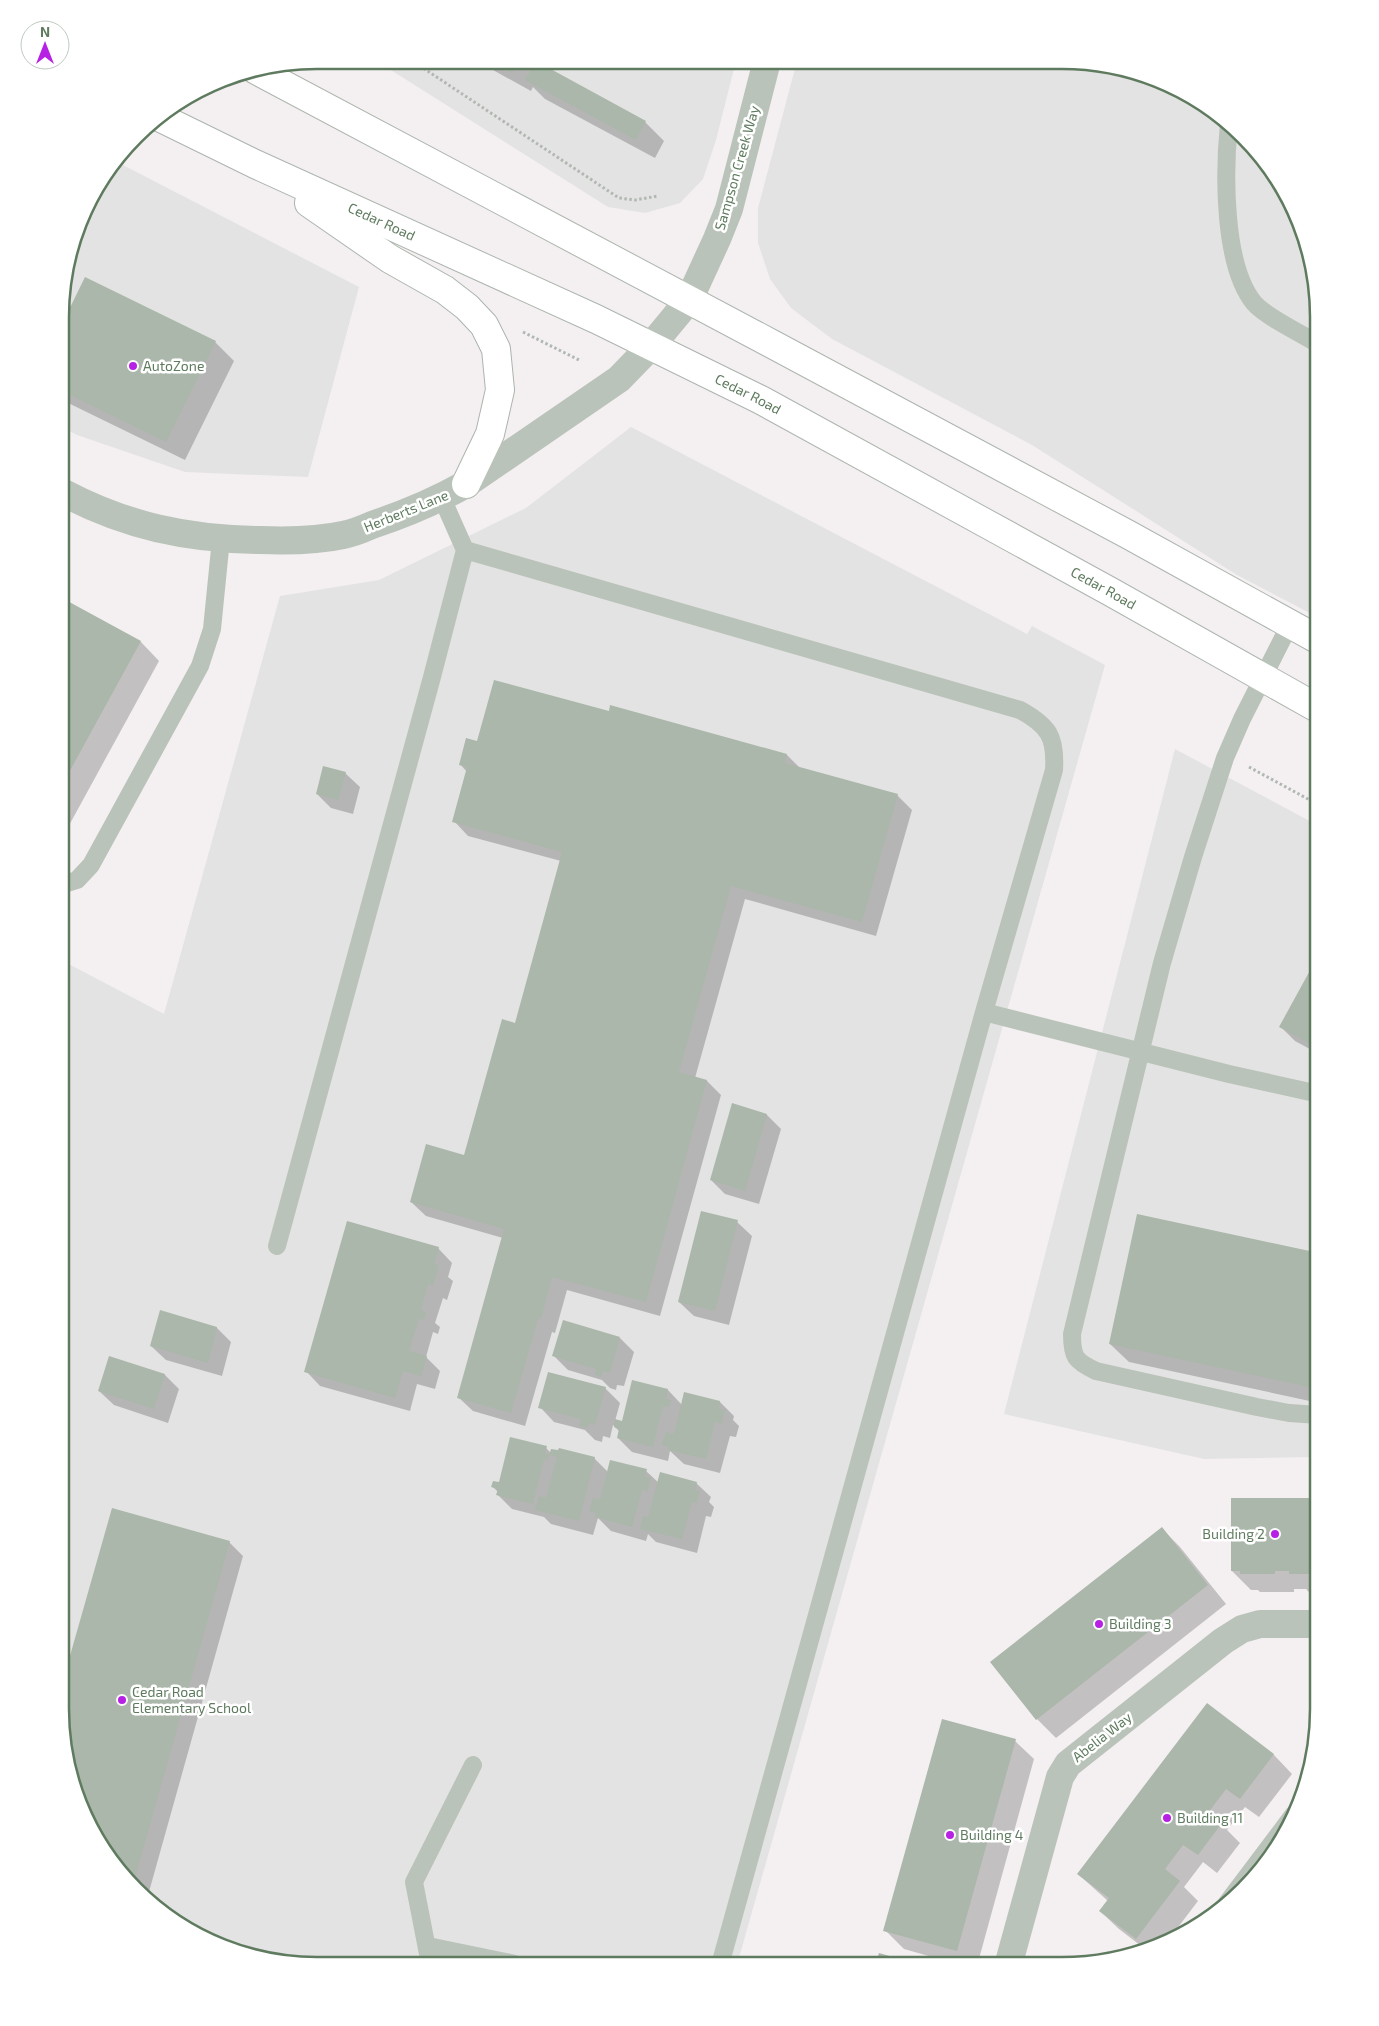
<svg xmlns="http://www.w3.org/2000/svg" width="1379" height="2026" viewBox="0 0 1379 2026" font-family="'Exo 2',sans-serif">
<rect width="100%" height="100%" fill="#f4f0f2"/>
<path fill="#e4e3e3" d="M375 60 736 61 716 140 703 179 680 203 645 213 608 207Z
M797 61 1096 62 1160 79 1218 113 1266 160 1299 218 1319 317V618L1237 575 1032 445 832 339 791 308 770 279 758 243V208Z
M117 162 359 287 308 477 185 472 77 435 62 427V283L94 189Z
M631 427 1027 634 1032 626 1105 665 737 1965 284 1964 219 1947 161 1913 113 1866 80 1808 60 1709 61 960 164 1014 280 596 379 580 526 508Z
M1175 749 1319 826V1457L1204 1459 1004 1414Z"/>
<path fill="#0003" d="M475 60 527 61 534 67 645 122 664 141 655 158 545 99 533 87 531 91Z
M62 327 215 342 234 361 185 460 62 400Z
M62 600 141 642 159 661 61 840Z
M609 713 787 755 800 768 897 795 912 810 876 936 745 899 695 1078 707 1081 721 1095 660 1316 567 1290 555 1333 552 1332 525 1426 473 1411 458 1397 503 1238 426 1216 411 1202 465 1157 516 1025 561 861 468 836 454 821 467 772 460 764 478 742Z
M345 773 360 787 353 814 331 808 317 794Z
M1319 957V1054L1295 1041 1281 1027Z
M733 1105 767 1115 781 1129 759 1204 725 1194 711 1180Z
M737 1222 752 1236 729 1325 694 1316 679 1302Z
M438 1248 452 1263 448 1277 453 1281 447 1300 443 1298 435 1323 440 1327 438 1334 433 1332 426 1357 440 1371 435 1389 417 1384 410 1411 320 1386 306 1371Z
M1319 1255V1403L1129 1362 1110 1344Z
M161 1312 217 1328 231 1342 222 1376 166 1360 151 1346Z
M620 1338 634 1352 624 1386 617 1385 616 1390 610 1388 602 1380 568 1370 554 1356Z
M110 1357 165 1375 179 1389 168 1423 114 1405 99 1391Z
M605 1388 620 1403 615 1421 623 1423 668 1390 682 1405 720 1402 734 1416 733 1420 739 1426 736 1437 730 1436 720 1473 684 1464 670 1451 668 1461 632 1452 618 1438 620 1432 613 1425 610 1438 603 1436 602 1442 595 1440 585 1430 554 1422 540 1407Z
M546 1448 551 1453 594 1458 608 1472 646 1471 659 1483H696L711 1497 709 1502 714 1507 711 1517 706 1516 697 1553 656 1542 648 1534 646 1541 611 1531 598 1518 593 1535 551 1524 544 1517 512 1509 498 1495V1492L493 1487 500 1483Z
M1319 1497 1318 1592H1309L1306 1589H1294V1592H1260L1258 1590H1251L1232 1571Z
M1162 1529 1180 1547 1226 1604 1056 1738 1037 1719Z
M229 1542 243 1556 147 1899 113 1866 80 1808 60 1709Z
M1207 1705 1274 1755 1292 1774 1259 1817 1245 1807 1227 1830 1240 1843 1217 1873 1203 1862 1184 1887 1198 1901 1166 1943 1161 1946 1145 1949 1119 1929 1100 1911 1108 1901 1078 1874Z
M1015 1741 1034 1759 977 1966H964L904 1949 885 1930Z"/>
<path fill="#aab7aa" d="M488 60 519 61 512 73Z
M536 61 646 121 636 140 525 80Z
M85 277 216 341 166 442 62 391V324Z
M62 598 141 641 61 787Z
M494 680 609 711 610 705 787 754 785 763 898 794 862 922 731 886 679 1072 707 1080 646 1302 552 1277 541 1319H538L511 1413 457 1398 504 1229 410 1202 426 1144 464 1155 502 1019 515 1023 562 852 452 822 467 767 459 765 466 738 477 741Z
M323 766 346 772 338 800 316 794Z
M1319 954V1048L1279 1027Z
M732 1103 767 1114 745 1191 710 1180Z
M701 1211 738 1220 715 1311 678 1302Z
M1137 1214 1319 1253V1389L1109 1344Z
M347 1221 439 1247 434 1264 439 1265 433 1286 428 1284 421 1310 426 1312 424 1320 419 1319 409 1351 427 1356 421 1376 403 1371 395 1398 304 1372Z
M160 1310 217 1327 208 1363 150 1346Z
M563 1320 620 1337 610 1373 603 1371 601 1377 595 1374 596 1369 552 1356Z
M109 1356 165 1374 154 1409 98 1391Z
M548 1372 606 1387 595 1425 589 1423 587 1428 579 1426 581 1419 538 1408Z
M632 1380 668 1389 666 1399 671 1400 669 1407 663 1406 653 1447 617 1438 619 1429 614 1427 615 1419 622 1421Z
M684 1392 720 1401 719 1409 725 1410 722 1424 715 1422 706 1459 668 1450 669 1447 662 1445 666 1432 674 1434Z
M510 1437 547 1446 545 1454 549 1455 551 1449 558 1450 559 1448 595 1457 579 1521 535 1510 539 1496 546 1498 557 1457 549 1455 548 1460 544 1459 533 1504 496 1495 498 1489 491 1487 493 1481 499 1482Z
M610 1460 647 1469 645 1477 651 1478 648 1491 642 1490 632 1527 595 1517 596 1513 589 1511 593 1498 600 1500Z
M660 1472 697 1482 695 1490 700 1491 697 1503 692 1502 682 1539 640 1529 643 1516 648 1517Z
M1315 1496H1319L1318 1574H1289V1571H1275V1574H1240V1571H1231V1498H1315Z
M112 1508 230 1541 133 1885 113 1866 80 1808 60 1709V1691Z
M1162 1527 1208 1585 1036 1720 990 1662Z
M1207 1703 1274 1754 1240 1799 1226 1789 1208 1813 1222 1823 1198 1855 1183 1845 1165 1869 1180 1881 1136 1939 1099 1911 1109 1898 1077 1874Z
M942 1719 1016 1739 957 1951 883 1931Z
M879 1953 921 1965V1966L875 1965Z"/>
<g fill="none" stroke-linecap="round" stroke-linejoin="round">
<defs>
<g id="primary">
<path d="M256 70 772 344 1129 535 1319 640"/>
<path id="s1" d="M159 117 255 164 596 319 761 400 1111 592 1319 709"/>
<path d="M309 203 390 259 445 290 467 307 484 325 496 349 500 390 490 434 466 484"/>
</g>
</defs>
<use href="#primary" stroke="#acb5ac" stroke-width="30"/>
<path stroke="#b1b8b1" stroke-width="3" stroke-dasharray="2.5 2.5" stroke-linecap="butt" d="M411 60 619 198 635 200 658 196
M523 332 581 361
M1249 767 1319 805"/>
<path stroke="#bac3ba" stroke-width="18" d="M595 61H606
M1229 124C1224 172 1223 265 1254 303 1265 316 1303 335 1319 344
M465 550 1020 710C1049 726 1056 737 1054 770L984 1012 720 1965
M1290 624 1242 719 1225 758 1193 857 1162 963 1072 1334C1072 1357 1075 1361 1096 1371L1257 1407 1289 1413 1319 1415
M61 885 77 880 91 865 200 666 212 629 221 539
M984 1012 1229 1074 1319 1094
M277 1246 432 677 465 550 442 498
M1224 1907 1294 1814
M428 1946 515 1964
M430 1964 414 1882 473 1765"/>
<path stroke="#bac3ba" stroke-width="28" d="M689 300 717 239 729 209 767 61
M1008 1966 1060 1777 1068 1764 1223 1641 1242 1629 1260 1624H1318"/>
<path stroke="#bac3ba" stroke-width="28" d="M62 492C126 526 187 539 260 540 287 541 316 541 343 535 353 533 363 529 372 525 405 514 436 501 466 484L619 379 651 346 689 300"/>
<use href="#primary" stroke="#fff" stroke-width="28"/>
</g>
<g fill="#b621e3" stroke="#fff" stroke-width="2">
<circle cx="133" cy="366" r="5"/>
<circle cx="1275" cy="1534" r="5"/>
<circle cx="1099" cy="1624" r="5"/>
<circle cx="122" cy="1700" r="5"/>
<circle cx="1167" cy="1818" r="5"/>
<circle cx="950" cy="1835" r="5"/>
</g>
<g text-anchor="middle" stroke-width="5" stroke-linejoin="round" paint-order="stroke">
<g font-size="14" fill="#5f7b5f" stroke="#fff">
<text transform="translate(737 168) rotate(-74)" y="5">Sampson Creek Way</text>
<text dy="5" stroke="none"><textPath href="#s1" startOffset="246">Cedar Road</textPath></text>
<text dy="5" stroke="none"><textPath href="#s1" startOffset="651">Cedar Road</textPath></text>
<text transform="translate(406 511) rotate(-22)" y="5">Herberts Lane</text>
<text dy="5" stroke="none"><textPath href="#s1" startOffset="1056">Cedar Road</textPath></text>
<text transform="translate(1102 1737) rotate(-38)" y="5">Abelia Way</text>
</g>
<g font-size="14" fill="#5f7b5f" stroke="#fff" text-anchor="start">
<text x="143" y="371">AutoZone</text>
<text x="1265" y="1539" text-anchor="end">Building 2</text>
<text x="1109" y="1629">Building 3</text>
<text x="132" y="1697">Cedar Road<tspan x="132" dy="16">Elementary School</tspan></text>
<text x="1177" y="1823">Building 11</text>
<text x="960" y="1840">Building 4</text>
</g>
</g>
<path d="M0 0H1379V2026H0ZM317 69H1062A248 248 0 0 1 1310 317V1709A248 248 0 0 1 1062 1957H317A248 248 0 0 1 69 1709V317A248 248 0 0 1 317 69Z" fill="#fff" fill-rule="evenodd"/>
<path fill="none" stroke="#5f7b5f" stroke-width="2.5" d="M317 69H1062A248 248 0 0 1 1310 317V1709A248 248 0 0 1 1062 1957H317A248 248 0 0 1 69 1709V317A248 248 0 0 1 317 69Z"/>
<g transform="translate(45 45)"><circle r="24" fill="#ffffff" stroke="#bfcabf"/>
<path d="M0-4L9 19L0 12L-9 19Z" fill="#b621e3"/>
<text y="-8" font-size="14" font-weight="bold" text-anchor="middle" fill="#5f7b5f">N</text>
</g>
</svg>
